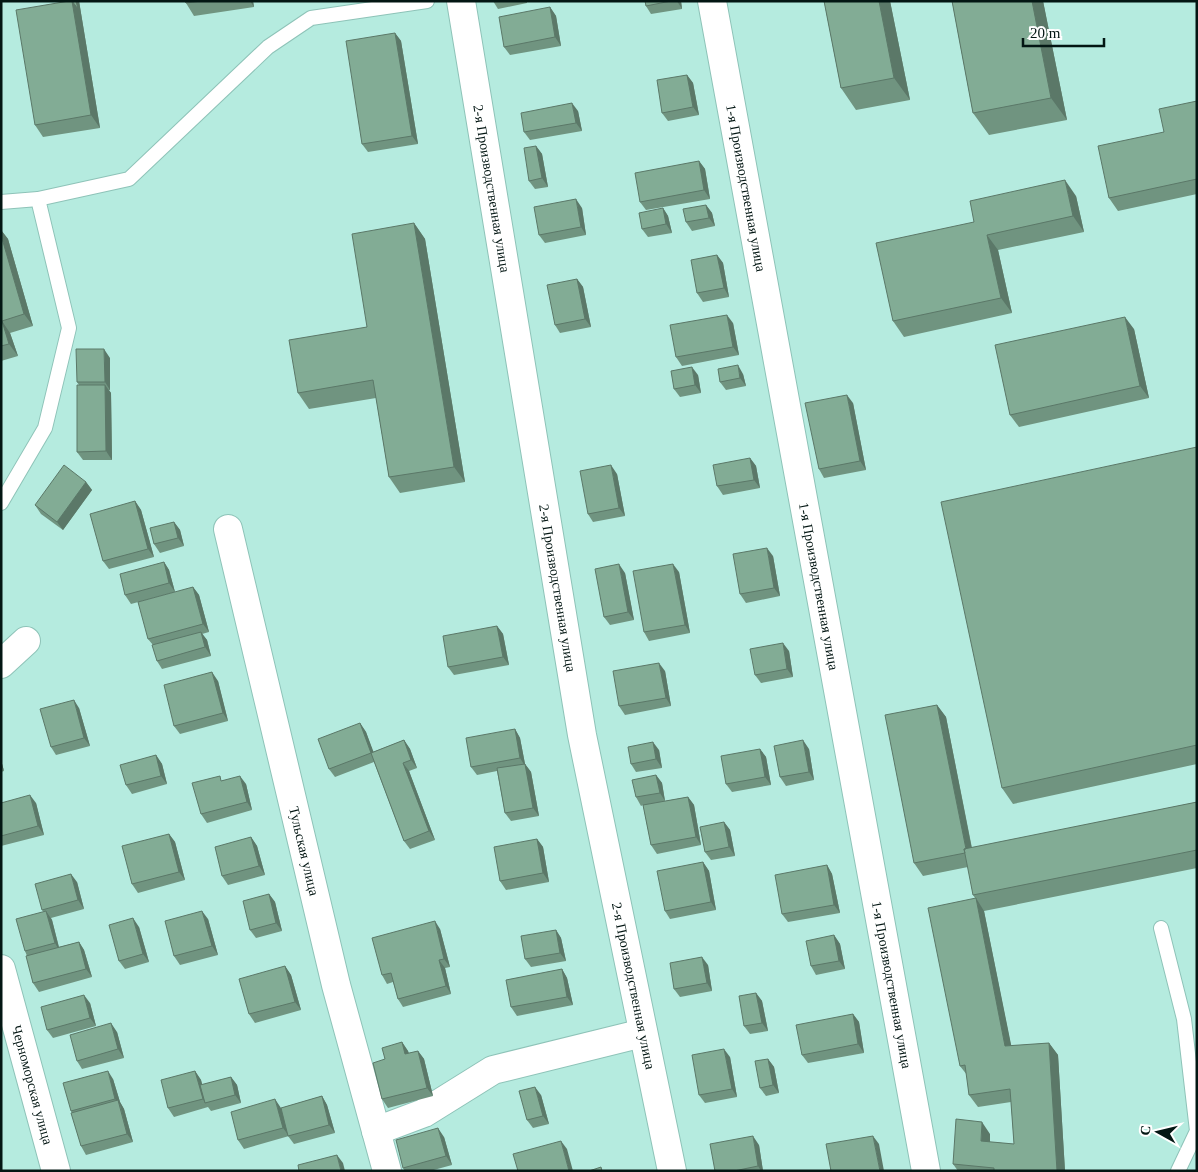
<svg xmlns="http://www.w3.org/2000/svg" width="1198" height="1172" viewBox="0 0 1198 1172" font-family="'Times New Roman',serif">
<rect width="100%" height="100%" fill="#b5ebdf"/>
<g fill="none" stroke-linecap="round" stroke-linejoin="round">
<defs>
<path id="lane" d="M1 202 38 199 129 179 268 47 311 18 427 1
M1 503 45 428 69 328 38 199
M1161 928 1184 1019 1197 1131 1178 1171"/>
<g id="street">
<path id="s1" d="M712 1 926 1171"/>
<path id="s2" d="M228 529 336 985 387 1171"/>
<path d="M1 664 26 641"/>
<path id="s3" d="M1 969 56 1171"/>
<path d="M376 1131 424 1113 493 1070 643 1033"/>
</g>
<g id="secondary">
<path id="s4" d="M461 1 582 735 672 1171"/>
</g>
</defs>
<use href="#lane" stroke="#8ec3b8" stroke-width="16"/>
<use href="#street" stroke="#8ec3b8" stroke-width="30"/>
<use href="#secondary" stroke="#8ec3b8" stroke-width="30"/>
<use href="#lane" stroke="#fff" stroke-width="14"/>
<use href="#street" stroke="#fff" stroke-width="28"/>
<use href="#secondary" stroke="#fff" stroke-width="28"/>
</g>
<path fill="#709480" d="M60 1H79L100 128 43 137 35 125Z
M185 1H253L254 7 194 16 186 3Z
M493 1H527V3L498 9Z
M645 1H681L682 9 651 14 646 6Z
M824 1H890L910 100 856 110 841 88Z
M952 1H1043L1067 120 989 135 973 113Z
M550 7 556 16 561 46 510 55 504 47Z
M395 33 401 41 418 144 368 152 362 144Z
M687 75 693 83 699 115 668 121 662 113Z
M1197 101V194L1118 211 1109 198 1164 132Z
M578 111 582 131 530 140 524 132Z
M536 146 542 154 548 187 535 189 529 181Z
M699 161 705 169 710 199 646 210 640 202Z
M1076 196 1084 232 998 250 1012 313 904 337 893 321 974 222Z
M706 205 712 213 715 226 692 231 686 222Z
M582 208 586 235 545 243 539 235Z
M663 208 668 216 672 233 648 237 642 229Z
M414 223 425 239 465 482 400 493 389 477 376 398 309 409 298 393 367 327Z
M1 230 8 239 33 326 10 333 18 356 1 361Z
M717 255 723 263 729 297 703 302 697 293Z
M577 279 583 287 591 327 560 333 555 325Z
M733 323 739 355 682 366 676 357Z
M1134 329 1149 398 1019 427 1010 415Z
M110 358V390H109L111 393 112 460H83L77 452 79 385 77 382Z
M743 374 746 386 726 390 720 382Z
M698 375 701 393 680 397 674 389Z
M853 403 866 470 824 478 819 469Z
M1197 447V764L1013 804 1002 788Z
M750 458 756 466 760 488 723 495 717 486Z
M617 474 625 516 593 522 588 514Z
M86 482 92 490 63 530 41 514 35 505Z
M135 501 141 510 154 557 109 569 103 561Z
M174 522 180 530 184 546 160 553 154 544Z
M773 556 780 596 746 603 740 594Z
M164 562 169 570 175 592 131 604 125 595Z
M679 572 690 633 649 641 644 632Z
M625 573 634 620 610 625 604 617Z
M193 587 199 595 209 632 202 634 207 640 211 656 162 669 157 661 153 645 148 639Z
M497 626 503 634 509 665 454 675 448 667Z
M789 651 793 677 761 683 755 675Z
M665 671 671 706 625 715 619 706Z
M218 681 228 721 180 734 174 726Z
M937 705 946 717 972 848 1197 802V868L984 911 973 895 968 867 923 876 914 863Z
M79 708 90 746 56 755 51 747Z
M360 723 366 732 373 752 404 740 410 749 417 768 409 771 435 840 410 849 404 841 374 762 335 777 329 769Z
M515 729 520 738 525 764 531 772 539 816 511 821 505 813 497 771 477 775 471 767Z
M760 749 766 757 771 785 732 792 726 784Z
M809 749 814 780 786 786 780 777Z
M659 750 662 768 636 772 631 764Z
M156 755 162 764 167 784 132 794 126 785Z
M1 760 4 771 1 772Z
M656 775 662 783 665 801 688 797 694 805 701 845 657 854 651 845 643 805 641 806 636 797Z
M223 780 246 784 252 810 207 823 201 814Z
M1 803H36L44 835 1 846Z
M724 822 730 830 735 856 711 860 705 852Z
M169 834 175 842 185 880 138 893 132 884Z
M251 837 257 846 265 875 228 885 222 876Z
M537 839 543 847 549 882 506 890 500 881Z
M703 862 709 871 716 910 670 919 665 911Z
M827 865 832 874 840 913 788 922 782 914Z
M77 882 84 909 51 918 52 920 59 947 79 942 84 950 92 977 39 992 33 983 27 956 25 951 44 912 42 910Z
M269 894 275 902 282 931 256 938 250 930Z
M976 898 984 911 1011 1046 1049 1043 1058 1055 1065 1171H958L953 1164 990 1134V1142L1014 1144 1011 1102 978 1107 969 1095 967 1075 960 1066Z
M208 919 218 955 180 965 174 956Z
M139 927 149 962 125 969 119 961Z
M440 929 450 967 445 968 451 994 403 1007 398 999 393 982 387 984 382 975Z
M556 930 561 938 566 961 531 967 525 959Z
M834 935 840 944 845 969 816 975 811 966Z
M708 965 712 991 680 997 674 989Z
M285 966 291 975 301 1010 255 1023 249 1014Z
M562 969 567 978 573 1005 517 1016 511 1007Z
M756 993 762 1001 768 1031 750 1034 744 1026Z
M90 1003 96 1026 53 1038 47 1030Z
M853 1014 859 1022 864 1053 808 1063 802 1055Z
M117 1032 124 1058 82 1069 77 1061Z
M402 1042 408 1051 409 1053 418 1051 424 1059 433 1096 388 1108 382 1099 385 1059Z
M730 1057 737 1097 705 1103 699 1095Z
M768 1059 774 1067 779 1093 766 1096 760 1088Z
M195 1071 201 1080 202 1085 231 1077 237 1085 241 1103 211 1111 208 1107 174 1117 168 1108Z
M113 1079 120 1102 124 1109 133 1142 86 1155 81 1146 72 1113 71 1111Z
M541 1095 549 1124 533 1128 527 1120Z
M322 1096 327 1105 335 1133 294 1144 288 1136 287 1132 289 1136 244 1149 238 1140 281 1108Z
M444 1137 452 1165 430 1171H405L403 1168Z
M759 1145 763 1171H715Z"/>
<path fill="#5b7868" d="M72 1H79L100 128 91 115Z
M250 1H253L254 7Z
M677 1H681L682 9Z
M879 1H890L910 100 894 78Z
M1032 1H1043L1067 120 1051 98Z
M550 7 556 16 561 46 555 37Z
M395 33 401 41 418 144 412 136Z
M687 75 693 83 699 115 693 107Z
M572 103 578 111 582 131 576 123Z
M536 146 542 154 548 187 542 178Z
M699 161 705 169 710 199 704 190Z
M1065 180 1076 196 1084 232 1073 216Z
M576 199 582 208 586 235 581 227Z
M706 205 712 213 715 226 709 218Z
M663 208 668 216 672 233 666 224Z
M414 223 425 239 465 482 454 467Z
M1 230 8 239 33 326 24 314 1 235Z
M987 235 998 250 1012 313 1001 298Z
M717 255 723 263 729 297 724 288Z
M577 279 583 287 591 327 585 319Z
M727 315 733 323 739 355 733 347Z
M1125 317 1134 329 1149 398 1140 386Z
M2 321 10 333 18 356 9 344Z
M104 349 110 358V390L105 382Z
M738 365 743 374 746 386 740 378Z
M692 367 698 375 701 393 695 385Z
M105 385 111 393 112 460 106 451Z
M847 395 853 403 866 470 860 461Z
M750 458 756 466 760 488 754 480Z
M611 465 617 474 625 516 619 508Z
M86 482 92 490 63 530 57 522Z
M135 501 141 510 154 557 148 549Z
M174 522 180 530 184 546 178 538Z
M767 548 773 556 780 596 774 588Z
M164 562 169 570 175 592 169 583Z
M619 564 625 573 634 620 628 612Z
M673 564 679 572 690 633 685 625Z
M193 587 199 595 209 632 203 624Z
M497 626 503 634 509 665 503 657Z
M201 632 207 640 211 656 205 647Z
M783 643 789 651 793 677 787 669Z
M659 663 665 671 671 706 666 698Z
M212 672 218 681 228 721 223 713Z
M74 700 79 708 90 746 84 738Z
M937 705 946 717 975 865 967 853Z
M360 723 366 732 377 761 371 753Z
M515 729 520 738 525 764 531 772 539 816 533 808 525 766 520 758Z
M404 740 410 749 417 768 411 760Z
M803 740 809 749 814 780 809 772Z
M653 742 659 750 662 768 656 759Z
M760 749 766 757 771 785 765 777Z
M156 755 162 764 167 784 161 776Z
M1 760 4 771 1 766Z
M403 763 409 771 435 840 429 831Z
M656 775 662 783 665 801 660 793Z
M240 776 246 784 252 810 247 802Z
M30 795 36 803 44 835 38 826Z
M688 797 694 805 701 845 696 837Z
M724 822 730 830 735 856 729 847Z
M169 834 175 842 185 880 179 872Z
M251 837 257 846 265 875 259 866Z
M537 839 543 847 549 882 543 873Z
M703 862 709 871 716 910 711 902Z
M827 865 832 874 840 913 834 905Z
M71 874 77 882 84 909 78 900Z
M269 894 275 902 282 931 276 923Z
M976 898 984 911 1014 1059 1005 1046Z
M46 911 52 920 60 952 55 943Z
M202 911 208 919 218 955 212 946Z
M133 918 139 927 149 962 143 954Z
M435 921 440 929 450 967 444 959Z
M556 930 561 938 566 961 560 953Z
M834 935 840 944 845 969 839 961Z
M79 942 84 950 92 977 86 969Z
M702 957 708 965 712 991 707 983Z
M439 960 445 968 451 994 446 986Z
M285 966 291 975 301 1010 295 1002Z
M562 969 567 978 573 1005 567 997Z
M756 993 762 1001 768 1031 762 1023Z
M84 995 90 1003 96 1026 90 1018Z
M853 1014 859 1022 864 1053 858 1044Z
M111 1023 117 1032 124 1058 118 1049Z
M402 1042 408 1051 411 1063 405 1054Z
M1049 1043 1058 1055 1065 1171H1057Z
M724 1049 730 1057 737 1097 732 1089Z
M418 1051 424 1059 433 1096 427 1088Z
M768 1059 774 1067 779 1093 773 1085Z
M108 1071 113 1079 120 1102 124 1109 133 1142 127 1134 120 1105 115 1099Z
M195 1071 201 1080 207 1102 205 1103 203 1099Z
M231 1077 237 1085 241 1103 235 1095Z
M535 1087 541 1095 549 1124 543 1116Z
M322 1096 327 1105 335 1133 329 1125Z
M275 1099 281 1108 289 1136 283 1128Z
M982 1122 990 1134V1154L981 1141Z
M438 1128 444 1137 452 1165 446 1156Z
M753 1136 759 1145 763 1171H761L758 1166Z
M873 1136 879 1144 884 1171H880Z
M561 1141 567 1149 573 1171H569Z
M337 1155 343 1163 345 1171H341Z"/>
<path fill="#82ac95" stroke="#5b7868" d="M69 1H72L91 115 35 125 16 10Z
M72 1H76L78 9Z
M185 1H201L186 3Z
M645 1H671L646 6Z
M824 1H879L894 78 841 88Z
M952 1H1032L1051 98 973 113Z
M550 7 555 37 504 47 499 17Z
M395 33 412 136 362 144 346 41Z
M687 75 693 107 662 113 657 80Z
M1197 101V179L1109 198 1098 146 1164 132 1159 109Z
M572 103 576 123 524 132 521 113Z
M536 146 542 178 529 181 524 148Z
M699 161 704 190 640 202 635 173Z
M1065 180 1073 216 987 235 1001 298 893 321 876 243 974 222 970 201Z
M576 199 581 227 539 235 534 207Z
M706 205 709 218 686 222 683 209Z
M663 208 666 224 642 229 639 213Z
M414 223 454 467 389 477 373 380 298 393 289 340 367 327 352 234Z
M1 235 24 314 2 321 9 344 1 346Z
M717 255 724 288 697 293 691 260Z
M577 279 585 319 555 325 547 285Z
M727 315 733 347 676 357 670 325Z
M1125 317 1140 386 1010 415 995 345Z
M76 349H104L105 382H77Z
M738 365 740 378 720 382 718 369Z
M692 367 695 385 674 389 671 371Z
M77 385H105L106 451 77 452Z
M847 395 860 461 819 469 805 403Z
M1197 447V745L1002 788 941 502Z
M750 458 754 480 717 486 713 465Z
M64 465 86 482 57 522 35 505Z
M611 465 619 508 588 514 580 471Z
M135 501 148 549 103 561 90 514Z
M174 522 178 538 154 544 150 528Z
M767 548 774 588 740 594 733 554Z
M164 562 169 583 125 595 120 574Z
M619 564 628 612 604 617 595 569Z
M673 564 685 625 644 632 633 571Z
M193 587 203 624 148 639 138 602Z
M497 626 503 657 448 667 443 636Z
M201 632 205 647 157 661 152 645Z
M783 643 787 669 755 675 750 649Z
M659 663 666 698 619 706 613 671Z
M212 672 223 713 174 726 164 685Z
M74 700 84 738 51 747 40 709Z
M937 705 966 849H964L965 853 914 863 885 715Z
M360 723 371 753 329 769 318 739Z
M515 729 520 758 471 767 466 738Z
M404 740 411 760 403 763 429 831 404 841 371 753Z
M803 740 809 772 780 777 774 746Z
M653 742 656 759 631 764 628 747Z
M760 749 765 777 726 784 721 756Z
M156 755 161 776 126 785 120 765Z
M525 764 533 808 505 813 497 768Z
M656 775 660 793 636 797 632 780Z
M220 776 221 781 240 776 247 802 201 814 192 783Z
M30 795 38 826 1 836V803Z
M688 797 696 837 651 845 643 805Z
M1197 802V850L973 895 964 849Z
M724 822 729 847 705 852 700 827Z
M169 834 179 872 132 884 122 846Z
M251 837 259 866 222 876 215 847Z
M537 839 543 873 500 881 494 847Z
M703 862 711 902 665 911 657 871Z
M827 865 834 905 782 914 775 875Z
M71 874 78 900 42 910 35 884Z
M269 894 276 923 250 930 243 901Z
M976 898 1005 1046 1049 1043 1057 1171H994V1168L953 1164 956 1119 982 1122 981 1141 1014 1144 1010 1089 969 1095 965 1065 960 1066 928 908Z
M46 911 55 943 25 951 16 919Z
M202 911 212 946 174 956 165 921Z
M133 918 143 954 119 961 109 925Z
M435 921 444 959 439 960 446 986 398 999 391 973 382 975 372 938Z
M556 930 560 953 525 959 521 936Z
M834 935 839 961 811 966 806 941Z
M79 942 86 969 33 983 26 956Z
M702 957 707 983 674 989 670 963Z
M285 966 295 1002 249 1014 239 979Z
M562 969 567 997 511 1007 506 980Z
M756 993 762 1023 744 1026 739 996Z
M84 995 90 1018 47 1030 41 1007Z
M853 1014 858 1044 802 1055 796 1025Z
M111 1023 118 1049 77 1061 70 1035Z
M402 1042 405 1054 418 1051 427 1088 382 1099 373 1063 385 1059 382 1048Z
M724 1049 732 1089 699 1095 692 1055Z
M768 1059 773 1085 760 1088 755 1061Z
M108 1071 115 1099 71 1111 63 1083Z
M195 1071 203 1099 168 1108 161 1080Z
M231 1077 235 1095 205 1103 200 1085Z
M535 1087 543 1116 527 1120 519 1091Z
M322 1096 329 1125 288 1136 281 1108Z
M275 1099 283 1128 238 1140 231 1112Z
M118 1100 127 1134 81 1146 71 1113Z
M438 1128 446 1156 403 1168 396 1140Z
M753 1136 758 1166 734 1171H715L710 1144Z
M873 1136 880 1171H831L826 1144Z
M561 1141 569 1171H518L513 1154Z
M337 1155 341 1171H299L298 1165Z
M601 1167 602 1171H589Z"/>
<g text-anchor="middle" stroke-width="4.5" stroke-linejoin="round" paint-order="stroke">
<g font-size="14" fill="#031613" stroke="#fff">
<text dy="5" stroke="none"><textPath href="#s4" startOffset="190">2-я Производственная улица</textPath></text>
<text dy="5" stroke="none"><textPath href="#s1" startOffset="190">1-я Производственная улица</textPath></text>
<text dy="5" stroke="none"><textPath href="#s1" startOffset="595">1-я Производственная улица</textPath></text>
<text dy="5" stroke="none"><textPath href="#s4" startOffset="595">2-я Производственная улица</textPath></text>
<text dy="5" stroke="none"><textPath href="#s2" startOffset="331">Тульская улица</textPath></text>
<text dy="5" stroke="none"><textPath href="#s1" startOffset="1000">1-я Производственная улица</textPath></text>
<text dy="5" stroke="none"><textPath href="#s4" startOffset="1000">2-я Производственная улица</textPath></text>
<text dy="5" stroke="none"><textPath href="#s3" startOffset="120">Черноморская улица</textPath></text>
</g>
</g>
<rect width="1198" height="1172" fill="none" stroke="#031613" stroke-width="5"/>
<g transform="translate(1158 1132) rotate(278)" stroke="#ffffff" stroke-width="4" paint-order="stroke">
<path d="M0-4L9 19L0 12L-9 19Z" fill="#031613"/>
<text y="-8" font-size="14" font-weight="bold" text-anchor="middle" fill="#031613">С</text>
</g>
<path d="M1023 38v8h81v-8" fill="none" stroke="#031613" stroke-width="2.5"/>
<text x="1030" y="38" font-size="15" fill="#031613" stroke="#ffffff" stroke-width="4" paint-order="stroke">20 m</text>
</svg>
